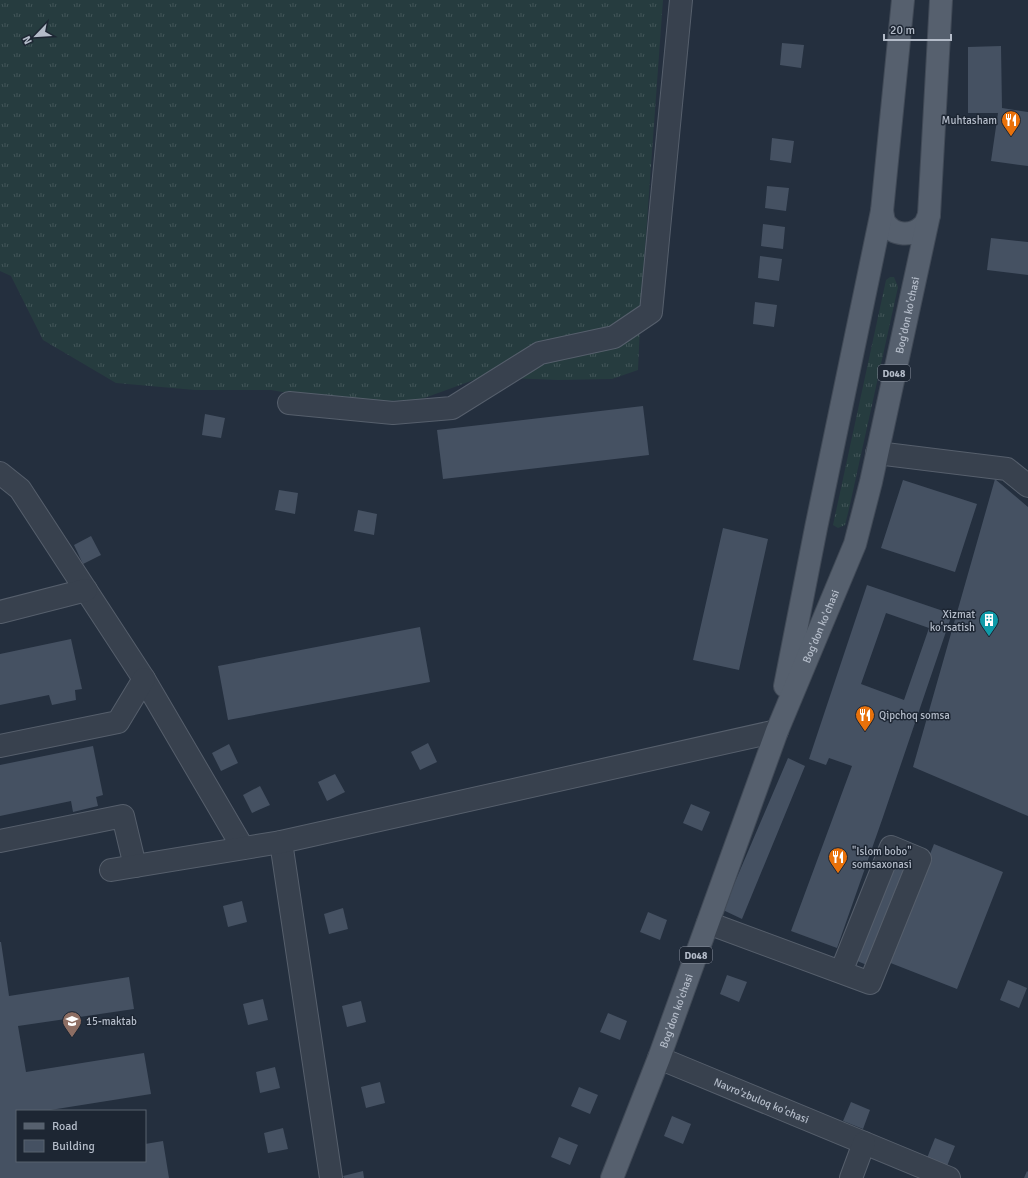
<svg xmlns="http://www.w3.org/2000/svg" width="1028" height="1178" viewBox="0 0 1028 1178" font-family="Signika,sans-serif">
<defs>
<pattern id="grass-tufts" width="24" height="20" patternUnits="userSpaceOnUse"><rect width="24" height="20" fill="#263c3f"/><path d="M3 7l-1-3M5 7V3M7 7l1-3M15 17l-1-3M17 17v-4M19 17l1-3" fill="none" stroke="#435659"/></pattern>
</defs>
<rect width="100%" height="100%" fill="#242f3e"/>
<path fill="url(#grass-tufts)" d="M0 0H663L641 304 638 370 612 379 558 380 482 377 419 400 379 401 327 400 271 390H195L116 383 43 340 11 276 0 271Z
M890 277H894L898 287 849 509 845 525 838 528 833 525 886 280Z"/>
<path fill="#455162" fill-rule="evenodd" d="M782 43 804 45 801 68 780 65Z
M1001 46 1002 108 1028 112V166L991 161 998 113H968V47Z
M772 138 794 141 791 163 770 160Z
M767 186 789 188 786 211 765 208Z
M763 224 785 227 783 249 761 246Z
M991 238 1028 242V275L987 270Z
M760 256 782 259 779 281 758 278Z
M755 302 777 305 774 327 753 324Z
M643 406 649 455 443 479 437 430Z
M205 414 225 418 221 438 202 435Z
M995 479 1028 507V816L913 767Z
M903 480 977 504 955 572 881 548Z
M279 490 298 493 295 514 275 510Z
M358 510 377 514 374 535 354 531Z
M723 528 768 539 739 670 693 660Z
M91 536 101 555 83 564 74 545Z
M867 585 952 614 883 817 837 948 791 931 852 766 829 758 826 765 809 759ZM886 613 929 628 904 700 861 684Z
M420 627 430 682 228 720 218 666Z
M71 639 82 689 75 690 76 700 52 705 49 695 0 705V654Z
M428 743 437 762 420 770 411 752Z
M229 744 238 763 221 771 212 753Z
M93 746 103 795 96 797 98 806 73 812 71 801 0 816V765Z
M788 758 805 766 742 919 723 910Z
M335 774 345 792 327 801 318 782Z
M260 786 270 805 252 813 243 795Z
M691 804 710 812 702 831 683 823Z
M887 841 926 857 881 971 843 955Z
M934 844 1003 872 957 989 888 962Z
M242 901 247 922 228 927 223 906Z
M343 908 348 929 329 934 324 914Z
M648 912 667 920 660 940 640 932Z
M0 942H1L9 996 129 977 134 1009 18 1026 26 1072 144 1053 151 1094 44 1111H17V1161H145V1144L163 1141 169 1178H0Z
M727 975 747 982 739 1002 720 994Z
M1008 980 1027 988 1019 1008 1000 1000Z
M263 999 268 1020 248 1025 243 1004Z
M361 1001 366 1022 347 1027 342 1006Z
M608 1013 627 1021 620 1040 600 1032Z
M275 1067 280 1088 260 1093 256 1072Z
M380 1082 385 1103 366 1108 361 1087Z
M579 1087 598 1095 590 1114 571 1106Z
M851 1102 870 1110 863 1129 843 1121Z
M672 1116 691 1124 683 1144 664 1136Z
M283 1128 288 1149 268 1153 264 1133Z
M559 1137 578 1145 570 1165 551 1157Z
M935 1138 955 1146 947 1166 927 1158Z
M363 1171 364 1178H344L343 1176Z
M1027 1171 1028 1172V1178H1024Z"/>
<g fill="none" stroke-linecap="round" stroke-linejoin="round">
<defs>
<g id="minor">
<path d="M289 403 393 413 452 408 540 353 614 337 651 312 681 0"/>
<path d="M877 453 1007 469 1028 486"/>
<path d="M0 473 20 489 144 679 243 848"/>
<path d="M0 612 86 590"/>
<path d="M0 746 118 722 144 679"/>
<path d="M0 841 123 816 135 866"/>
<path d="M281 842 331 1178"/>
<path d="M111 870 281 842 777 731"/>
<path d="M708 923 870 983 920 859 891 847 841 972"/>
<path id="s1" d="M659 1058 949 1178"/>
<path d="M851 1178 864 1143"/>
</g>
<g id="major">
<path d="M882 211C883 215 883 220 885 223 894 236 912 237 923 226 926 224 927 219 929 215"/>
<path d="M785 686 816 528 882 211 903 0"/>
<path id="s2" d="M612 1178 659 1058 777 731 855 544 871 482 929 215 941 0"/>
</g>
</defs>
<use href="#minor" stroke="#565f6c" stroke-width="24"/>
<use href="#major" stroke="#414a57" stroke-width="24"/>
<use href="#minor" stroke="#38414e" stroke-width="22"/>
<use href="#major" stroke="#56606e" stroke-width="22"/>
</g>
<defs>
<symbol id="restaurant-pin" viewBox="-11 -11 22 30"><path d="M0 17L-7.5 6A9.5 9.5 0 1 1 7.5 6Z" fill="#e8710a" stroke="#1d2633"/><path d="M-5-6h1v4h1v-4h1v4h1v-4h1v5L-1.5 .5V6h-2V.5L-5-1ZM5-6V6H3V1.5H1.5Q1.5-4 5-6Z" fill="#fff"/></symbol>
<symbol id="building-pin" viewBox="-11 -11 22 30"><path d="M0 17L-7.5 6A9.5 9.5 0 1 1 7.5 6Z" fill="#0f9aa8" stroke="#1d2633"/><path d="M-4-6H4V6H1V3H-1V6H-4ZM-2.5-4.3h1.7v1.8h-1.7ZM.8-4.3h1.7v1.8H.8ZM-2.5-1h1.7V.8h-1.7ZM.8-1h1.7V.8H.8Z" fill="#fff"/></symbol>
<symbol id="school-pin" viewBox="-11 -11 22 30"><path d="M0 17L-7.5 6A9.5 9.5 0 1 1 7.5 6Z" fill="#8d6e63" stroke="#1d2633"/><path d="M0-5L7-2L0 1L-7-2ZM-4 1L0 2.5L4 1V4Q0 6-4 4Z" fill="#fff"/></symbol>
</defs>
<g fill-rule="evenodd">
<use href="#restaurant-pin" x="1000" y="109" width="22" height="30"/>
<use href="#building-pin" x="978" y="609" width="22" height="30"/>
<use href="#restaurant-pin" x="854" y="704" width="22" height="30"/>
<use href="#restaurant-pin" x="827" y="846" width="22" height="30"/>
<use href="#school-pin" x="61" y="1010" width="22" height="30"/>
</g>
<g text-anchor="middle" stroke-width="3" stroke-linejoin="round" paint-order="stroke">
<g fill="#1d2633" stroke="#878f9c" stroke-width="1">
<rect x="878" y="365" width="32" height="16" rx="3"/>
<rect x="680" y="947" width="32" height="16" rx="3"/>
</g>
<g font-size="10" font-weight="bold" fill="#b4bcc9">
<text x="894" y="377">D048</text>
<text x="696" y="959">D048</text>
</g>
<g font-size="11" fill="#b4bcc9" stroke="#1d2633" text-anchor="start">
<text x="997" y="124" text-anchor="end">Muhtasham</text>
<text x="975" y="618" text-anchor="end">Xizmat<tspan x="975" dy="13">ko'rsatish</tspan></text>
<text x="879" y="719">Qipchoq somsa</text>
<text x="852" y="855">"Islom bobo"<tspan x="852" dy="13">somsaxonasi</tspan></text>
<text x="86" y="1025">15-maktab</text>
</g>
<g font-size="11" fill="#b4bcc9" stroke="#1d2633">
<text dy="4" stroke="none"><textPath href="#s2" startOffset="914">Bog'don ko'chasi</textPath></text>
<text dy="4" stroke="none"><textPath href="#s2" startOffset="590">Bog'don ko'chasi</textPath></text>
<text dy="4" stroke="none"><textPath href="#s2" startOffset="179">Bog'don ko'chasi</textPath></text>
<text dy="4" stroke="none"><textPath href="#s1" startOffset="111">Navro'zbuloq ko'chasi</textPath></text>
</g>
</g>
<rect x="16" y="1110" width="130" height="52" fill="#1d2633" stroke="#59626f"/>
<rect x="24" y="1123" width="20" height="6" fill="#56606e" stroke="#59626f"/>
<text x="52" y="1130" font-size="12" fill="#b4bcc9">Road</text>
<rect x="24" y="1140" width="20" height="12" fill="#455162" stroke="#59626f"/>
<text x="52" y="1150" font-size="12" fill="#b4bcc9">Building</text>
<g transform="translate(36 36) rotate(245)" stroke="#1d2633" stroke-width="3" paint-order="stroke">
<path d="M0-3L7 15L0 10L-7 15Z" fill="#b4bcc9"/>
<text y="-6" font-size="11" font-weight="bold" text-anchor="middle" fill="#b4bcc9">N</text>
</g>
<path d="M884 34v6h67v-6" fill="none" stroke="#b4bcc9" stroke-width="2"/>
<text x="890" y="34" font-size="12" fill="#b4bcc9" stroke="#1d2633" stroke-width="3" paint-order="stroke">20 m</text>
</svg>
